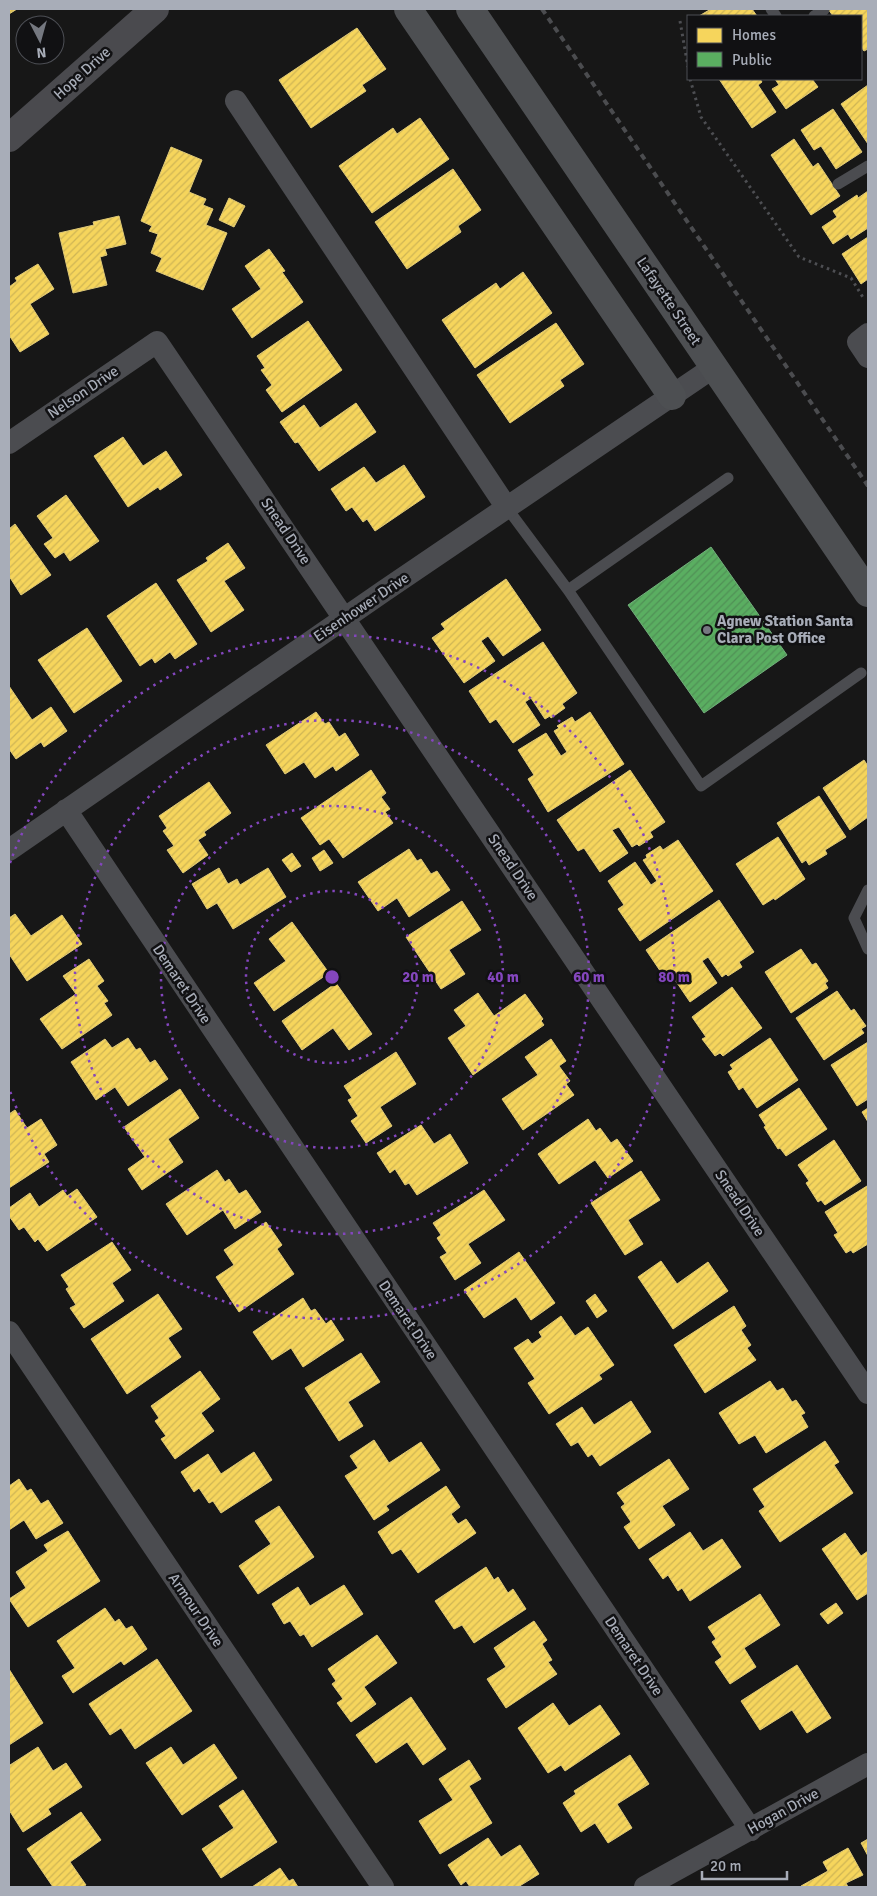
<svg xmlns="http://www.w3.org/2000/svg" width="877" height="1896" viewBox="0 0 877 1896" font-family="Signika,sans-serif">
<defs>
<pattern id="homes-hatch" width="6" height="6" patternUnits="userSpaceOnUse" patternTransform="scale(1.25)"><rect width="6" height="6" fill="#f6d55c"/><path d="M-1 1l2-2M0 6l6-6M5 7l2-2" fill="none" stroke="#cfb555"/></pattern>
<pattern id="public-hatch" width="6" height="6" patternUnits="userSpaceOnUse" patternTransform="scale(1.25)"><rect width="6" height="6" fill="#5aae61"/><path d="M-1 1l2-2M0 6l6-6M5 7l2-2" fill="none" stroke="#509056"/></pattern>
</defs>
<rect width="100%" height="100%" fill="#171717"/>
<path fill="url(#homes-hatch)" stroke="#dfc978" d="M9 9H17L9 14Z
M711 9H752L757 16H699Z
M828 9H868V49L864 51 861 47V16H833Z
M357 28 386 69 362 85 366 91 311 128 279 80Z
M719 79H760L762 82 758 85 776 112 752 128Z
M775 79H812L818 87 786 109 772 89 779 85Z
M868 85V144L841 104Z
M833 109 862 152 836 169 821 146 814 150 801 130Z
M420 118 449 159 372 213 339 166 393 128 397 134Z
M794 139 813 167 818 163 840 196 811 215 771 155Z
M171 147 202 160 189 192 206 199 203 205 213 209 206 225 227 233 203 290 156 271 162 258 151 253 158 234 149 231 152 226 141 221Z
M453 169 481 210 458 226 461 232 407 269 375 222Z
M868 191V228L851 239 848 234 833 244 822 227 837 217 833 211 857 195 858 198Z
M229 198 245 206 234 227 219 220Z
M119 216 126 244 105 249 107 255 100 257 107 285 73 293 59 233 94 225 93 222Z
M868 237V279L861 284 842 254Z
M269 249 285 271 282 272 303 302 252 338 232 309 261 289 245 266Z
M38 264 54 289 30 304 49 334 20 352 9 335V287L17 281 15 278Z
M523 272 552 313 475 368 442 320 496 283 500 289Z
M308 321 342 370 282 412 266 390 272 385 261 370 265 368 257 356Z
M556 323 584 364 560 380 564 386 510 423 477 375Z
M356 403 376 432 319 471 298 442 295 443 280 422 304 405 320 428Z
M123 437 143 466 166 451 182 475 160 490 158 487 128 507 94 456Z
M404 465 425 497 375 531 367 519 363 522 352 507 346 511 331 489 364 467 376 483Z
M66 495 99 541 70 561 64 552 55 558 44 544 53 538 37 516Z
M15 524 51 575 21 595 9 576V529Z
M228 543 245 568 224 581 244 610 211 632 177 580 208 561 206 558Z
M506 579 541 630 503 656 488 636 481 641 495 661 464 683 432 638 445 629 441 624Z
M156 583 197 644 175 659 170 652 155 663 152 658 140 666 107 616Z
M87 628 122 681 74 713 38 660Z
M543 642 577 693 562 704 565 708 551 718 550 716 545 719 531 698 525 702 540 725 513 743 496 719 490 723 469 691Z
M9 686 32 720 51 707 67 731 44 747 41 742 16 759 9 749Z
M316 712 325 724 329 722 339 737 345 733 359 755 336 771 333 766 315 778 304 762 285 774 266 745Z
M590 712 624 764 548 812 528 779 534 775 518 750 546 733 561 756 567 752 554 731 559 728 557 726 572 717 575 722Z
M864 760 868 766V817L850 830 823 788Z
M371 770 386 793 381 797 390 809 385 812 393 823 343 858 329 839 320 845 301 818Z
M630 770 665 822 650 832 653 837 639 846 637 844 632 847 619 827 612 830 628 853 600 872 584 848 578 851 557 820Z
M209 782 231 813 204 832 206 835 198 840 208 855 183 873 167 850 174 846 163 831 167 828 159 816Z
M819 796 846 837 825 850 827 854 809 865 806 860 802 863 777 823Z
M778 837 805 879 775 900 774 898 763 905 736 864Z
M678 840 713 891 640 941 618 909 624 905 608 881 635 862 651 885 657 881 643 860 647 858 646 855 660 846 663 850Z
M409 849 417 861 421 859 431 874 437 871 450 890 409 917 397 898 378 911 358 882Z
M324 850 333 863 320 871 312 858Z
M292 853 301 866 291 872 282 860Z
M219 868 228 884 237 879 240 885 268 868 286 897 233 929 217 903 207 909 192 884Z
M719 900 754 952 739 962 742 967 728 976 726 974 722 977 708 957 702 961 717 983 690 1002 673 977 667 981 646 950Z
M462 901 481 930 449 950 465 974 441 989 406 937Z
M15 914 31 936 62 915 82 944 27 981 9 954V918Z
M292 922 329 973 274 1011 254 983 286 961 269 939Z
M801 949 812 965 816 963 828 981 825 983 828 988 791 1013 765 972Z
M89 959 104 981 97 986 108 1001 104 1003 112 1015 62 1049 40 1019 76 994 63 976Z
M336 983 372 1034 349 1050 333 1028 302 1050 282 1021Z
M732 987 762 1028 723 1056 720 1053 715 1056 702 1039 706 1037 692 1017Z
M837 991 851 1011 854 1009 866 1026 861 1029 864 1033 824 1060 796 1018Z
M478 993 494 1016 525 994 543 1019 541 1021 544 1025 473 1075 448 1038 466 1026 454 1010Z
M128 1038 136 1050 140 1048 150 1063 155 1060 168 1079 128 1106 115 1087 96 1100 71 1062 105 1039 112 1048Z
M770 1038 798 1080 757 1108 743 1087 739 1090 728 1072 733 1069 730 1065Z
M551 1039 566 1061 559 1066 570 1081 566 1084 574 1095 523 1130 502 1099 538 1075 525 1057Z
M868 1042V1099L857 1106 831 1065Z
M396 1052 416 1084 380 1107 392 1126 366 1143 351 1121 358 1116 348 1100 352 1098 344 1086Z
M799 1088 827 1129 786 1156 780 1148 778 1149 764 1127 766 1126 759 1115Z
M180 1089 199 1118 168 1139 183 1162 142 1190 128 1169 145 1157 124 1127Z
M868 1108V1122L862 1112Z
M15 1110 27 1128 41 1119 57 1145 44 1154 49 1162 9 1188V1114Z
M588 1119 596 1131 600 1128 611 1143 617 1139 633 1161 608 1178 595 1160 559 1184 538 1154Z
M421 1125 434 1144 450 1134 468 1163 417 1195 409 1183 405 1185 395 1169 390 1173 377 1153Z
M834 1140 861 1181 825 1205 821 1200 818 1202 806 1183 809 1181 798 1165Z
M217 1170 225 1182 229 1179 239 1194 246 1190 261 1212 235 1229 223 1210 187 1235 166 1204Z
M641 1171 660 1200 628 1220 643 1244 625 1255 591 1203Z
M867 1186 868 1188V1244L853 1253 851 1250 846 1253 834 1235 838 1233 825 1212Z
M77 1189 97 1217 47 1251 38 1239 35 1242 24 1227 19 1230 9 1216V1208L30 1193 39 1207 63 1190 67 1196Z
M484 1190 505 1220 468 1244 481 1263 455 1280 440 1257 447 1253 437 1238 441 1235 433 1223Z
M266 1222 282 1245 277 1249 294 1274 239 1312 216 1277 234 1265 224 1250Z
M112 1242 131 1270 112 1283 124 1301 84 1328 70 1308 76 1305 66 1289 69 1287 61 1275Z
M519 1252 555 1303 531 1320 516 1297 484 1318 464 1290Z
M661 1261 677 1284 708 1262 728 1291 673 1329 638 1277Z
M158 1294 182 1329 168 1338 181 1357 127 1394 91 1339Z
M595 1294 607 1311 597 1318 586 1301Z
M303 1298 311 1311 315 1309 326 1324 331 1320 344 1340 303 1367 291 1348 272 1360 253 1332Z
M734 1306 746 1326 741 1330 751 1345 747 1348 756 1360 705 1393 674 1345Z
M561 1316 575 1336 588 1327 614 1365 599 1375 602 1379 549 1414 528 1383 535 1379 514 1348 528 1339 532 1344 542 1337 539 1332Z
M361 1353 380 1382 348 1402 363 1426 339 1441 305 1388Z
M200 1371 220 1399 201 1413 214 1431 175 1459 161 1439 166 1436 155 1421 159 1418 151 1406Z
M770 1381 777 1391 783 1388 792 1402 796 1400 805 1413 801 1415 808 1427 766 1453 755 1435 739 1444 719 1413Z
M631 1401 651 1432 600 1466 592 1454 588 1457 578 1442 571 1446 556 1424 582 1407 594 1425Z
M374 1440 389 1463 421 1442 440 1470 386 1506 389 1510 374 1520 345 1476 358 1468 350 1456Z
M825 1441 839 1462 834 1465 853 1493 780 1542 759 1511 765 1507 753 1489Z
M254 1452 272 1480 221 1513 213 1501 209 1503 199 1488 194 1492 181 1472 208 1454 221 1474Z
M669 1459 689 1489 662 1506 675 1525 639 1549 624 1527 631 1522 621 1507 625 1504 617 1493Z
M19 1479 27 1491 31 1489 41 1504 48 1500 63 1523 36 1539 24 1520 9 1530V1486Z
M446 1486 460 1507 451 1514 458 1524 466 1519 476 1533 418 1573 401 1549 392 1554 378 1532Z
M279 1506 314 1557 258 1594 239 1566 271 1544 255 1521Z
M68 1531 100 1581 28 1627 9 1599 26 1588 16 1572 48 1551 44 1545Z
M690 1532 703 1551 722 1539 741 1567 690 1601 682 1588 678 1591 668 1575 663 1579 649 1559Z
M845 1533 861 1556 868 1551V1593L857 1600 822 1549Z
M486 1567 494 1580 498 1577 508 1593 513 1589 526 1609 474 1643 462 1625 454 1629 435 1601Z
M344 1585 363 1614 312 1647 304 1634 300 1636 290 1621 284 1624 272 1604 298 1587 310 1606Z
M760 1594 780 1625 744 1648 756 1667 730 1684 715 1662 722 1657 712 1642 716 1639 708 1627Z
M836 1603 843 1613 828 1624 820 1614Z
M105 1608 115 1622 119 1619 126 1629 132 1626 147 1649 124 1665 121 1661 73 1693 62 1676 75 1668 57 1641Z
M534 1621 547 1640 542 1644 552 1660 548 1662 557 1674 506 1708 487 1679 506 1667 494 1648Z
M377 1635 397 1663 364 1687 376 1704 351 1722 337 1703 343 1699 332 1684 336 1681 328 1669Z
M157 1659 192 1711 135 1749 121 1728 110 1735 89 1704Z
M797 1665 831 1718 807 1733 792 1710 760 1730 741 1701Z
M9 1669 43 1723 9 1745Z
M411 1697 446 1749 423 1765 407 1742 376 1763 356 1735Z
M553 1703 569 1726 600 1705 620 1734 565 1771 561 1765 548 1773 518 1728Z
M214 1744 237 1778 182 1815 146 1763 171 1747 183 1765Z
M38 1747 53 1771 66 1763 82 1787 48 1809 51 1814 23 1832 9 1810V1763L10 1765Z
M630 1755 649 1784 617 1804 632 1828 608 1843 595 1823 581 1832 563 1803 576 1794 574 1791Z
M469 1760 481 1779 469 1786 492 1823 440 1854 419 1821 453 1800 439 1779Z
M243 1790 277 1842 221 1878 202 1849 234 1828 219 1806Z
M81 1812 101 1840 70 1862 86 1885 82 1887H53L27 1849Z
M488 1838 501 1857 520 1845 539 1874 518 1887H470L466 1881 461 1885 448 1865Z
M868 1839V1856L861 1843Z
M848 1848 863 1875 846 1883 848 1887H801V1886L828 1871 823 1862Z
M280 1868 289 1881 293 1879 298 1887H252Z"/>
<path fill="url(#public-hatch)" stroke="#71ae7b" d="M711 547 787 655 704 713 628 605Z"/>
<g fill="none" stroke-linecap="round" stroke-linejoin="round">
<path stroke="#4d4e52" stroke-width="3" stroke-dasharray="2.5 4" stroke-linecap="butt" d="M680 21 688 67
M690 79 701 117 799 257 851 278 864 299"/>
<path stroke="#4b4c50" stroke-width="11" d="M771 9 776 16
M814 16 824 10
M838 184 868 166
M507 508 568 590 701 786 861 673
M568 590 728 478
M868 890 854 918 868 949"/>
<path stroke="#4b4c50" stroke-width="22" d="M236 101 507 508
M868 334 858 342 868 357
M9 443 157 342 868 1393
M66 810 751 1830
M9 850 384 591 714 367
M9 1332 383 1887
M645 1887 868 1764"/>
<path stroke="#4a4a4e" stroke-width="28" d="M9 138 155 9"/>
<path stroke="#4d4f52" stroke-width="28" d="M408 9 672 396
M470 9 868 593"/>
<path stroke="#4b4c4f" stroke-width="4" stroke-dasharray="6 5" stroke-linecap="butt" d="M542 9 868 486"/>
</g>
<g fill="none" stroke="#8446be" stroke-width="2.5" stroke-dasharray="2.5 5">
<circle cx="332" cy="977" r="86"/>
<circle cx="332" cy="977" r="171"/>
<circle cx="332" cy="977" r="257"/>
<path d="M10 863A342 342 0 1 1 10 1091"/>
</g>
<circle fill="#757880" stroke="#111113" stroke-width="2" cx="707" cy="630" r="5"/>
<g text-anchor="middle" stroke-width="5" stroke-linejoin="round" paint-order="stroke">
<g font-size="15" fill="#a8adb8" stroke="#111113">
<text transform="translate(82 73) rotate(-42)" y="5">Hope Drive</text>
<text transform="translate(669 301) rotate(56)" y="5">Lafayette Street</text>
<text transform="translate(83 392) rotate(-34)" y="5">Nelson Drive</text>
<text transform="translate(286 531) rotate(56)" y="5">Snead Drive</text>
<text transform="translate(361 607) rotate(-34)" y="5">Eisenhower Drive</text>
<text transform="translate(513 867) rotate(56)" y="5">Snead Drive</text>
<text transform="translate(182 984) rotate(56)" y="5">Demaret Drive</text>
<text transform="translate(740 1203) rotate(56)" y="5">Snead Drive</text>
<text transform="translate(408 1320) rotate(56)" y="5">Demaret Drive</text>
<text transform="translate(196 1610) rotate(56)" y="5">Armour Drive</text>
<text transform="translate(634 1656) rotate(56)" y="5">Demaret Drive</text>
<text transform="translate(783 1811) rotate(-29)" y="5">Hogan Drive</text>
</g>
<g font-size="15" font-weight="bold" fill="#a8adb8" stroke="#111113" text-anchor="start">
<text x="717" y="626">Agnew Station Santa<tspan x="717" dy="17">Clara Post Office</tspan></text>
</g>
</g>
<circle cx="332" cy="977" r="8" fill="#8446be" stroke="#111113" stroke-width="2.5"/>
<g font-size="15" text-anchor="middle" font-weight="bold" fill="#8446be" stroke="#111113" stroke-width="5" stroke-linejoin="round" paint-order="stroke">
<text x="418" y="982">20 m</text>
<text x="503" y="982">40 m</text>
<text x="589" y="982">60 m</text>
<text x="674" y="982">80 m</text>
</g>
<rect width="877" height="1896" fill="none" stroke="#a8adb8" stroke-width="20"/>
<rect x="687" y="15" width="175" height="65" fill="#111113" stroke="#4d4f55"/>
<rect x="697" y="28" width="25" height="15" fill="#f6d55c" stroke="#4d4f55"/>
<text x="732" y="40" font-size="15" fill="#a8adb8">Homes</text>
<rect x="697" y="52" width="25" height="15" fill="#5aae61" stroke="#4d4f55"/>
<text x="732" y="65" font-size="15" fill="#a8adb8">Public</text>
<g transform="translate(40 40) rotate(174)"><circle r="24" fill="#111113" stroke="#4d4f55"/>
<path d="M0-4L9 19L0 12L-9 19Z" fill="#757880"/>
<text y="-8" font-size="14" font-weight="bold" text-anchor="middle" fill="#a8adb8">N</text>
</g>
<path d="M702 1871v8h85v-8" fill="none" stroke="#a8adb8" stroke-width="2.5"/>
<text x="710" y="1871" font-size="15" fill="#a8adb8" stroke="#111113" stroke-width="4" paint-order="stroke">20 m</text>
</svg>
